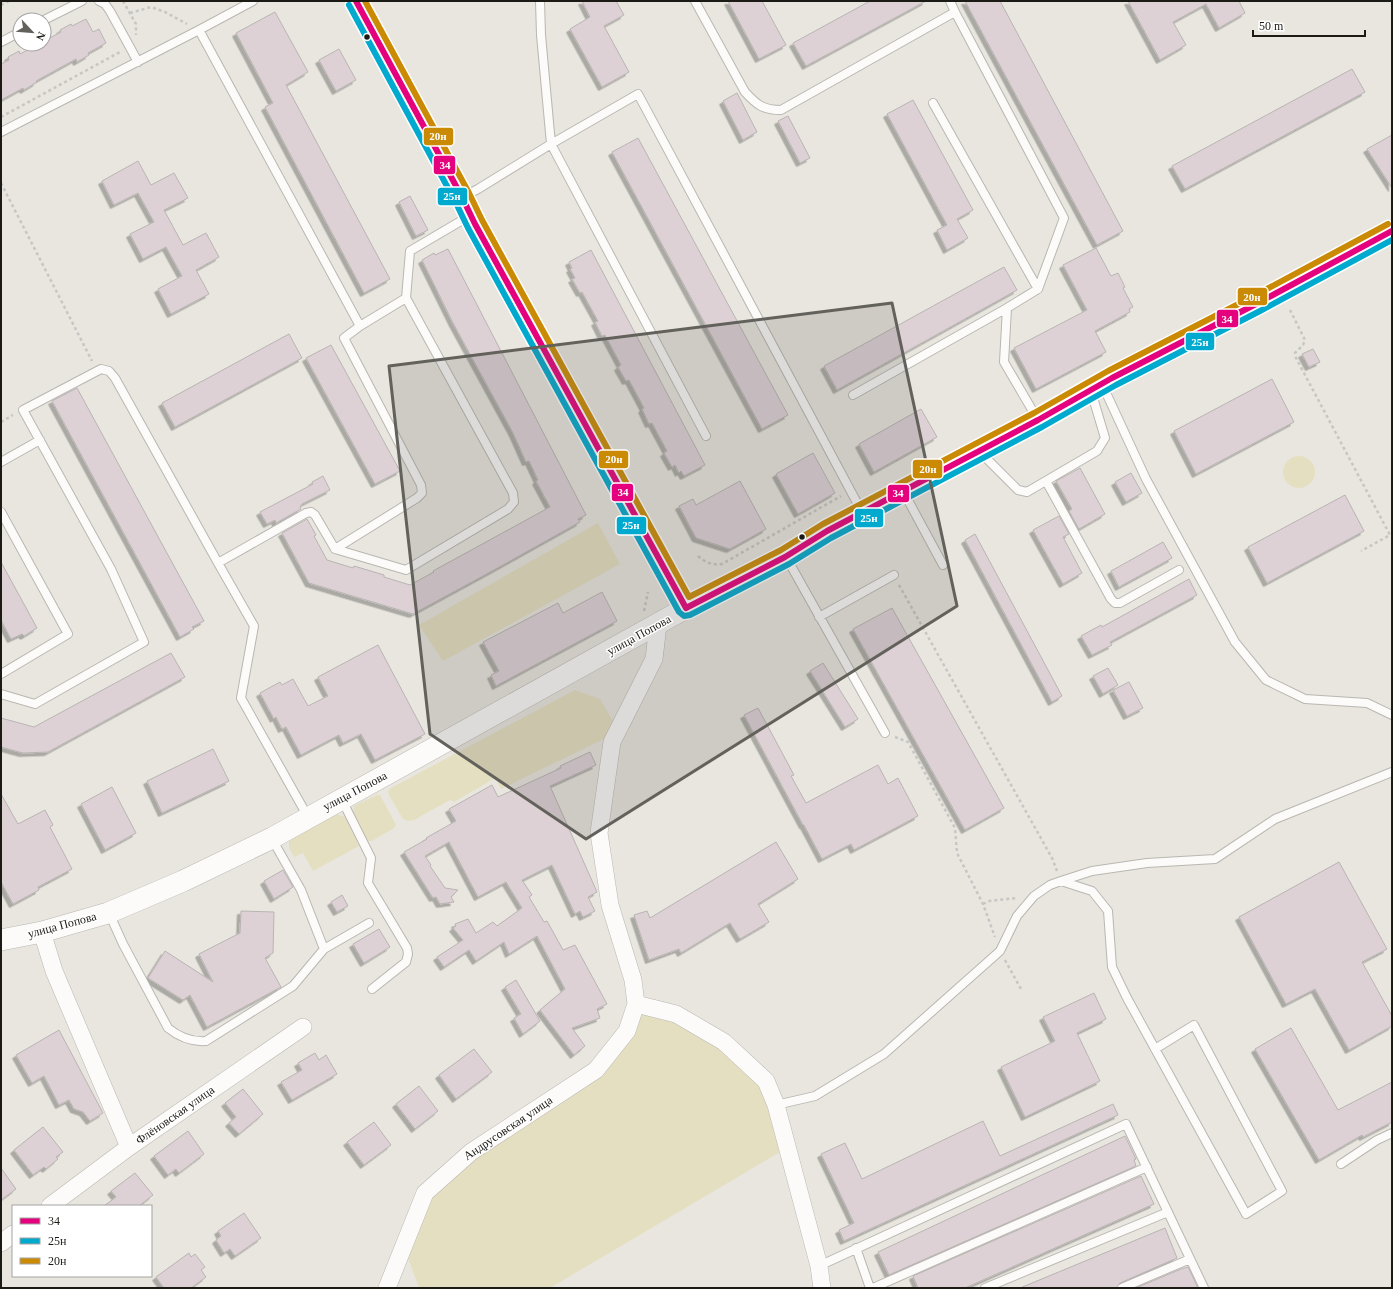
<svg xmlns="http://www.w3.org/2000/svg" width="1393" height="1289" viewBox="0 0 1393 1289" font-family="Georgia,serif">
<defs>
<filter id="shadow"><feDropShadow dx="-3.5" dy="3.5" stdDeviation="0" flood-color="#0004"/></filter>
</defs>
<rect width="100%" height="100%" fill="#e8e6de"/>
<path fill="#e5dfc1" d="M1283 472a16 16 0 1 1 32 0a16 16 0 1 1-32 0Z
M598 523 620 564 443 661 419 625Z
M575 690 600 699 613 721 606 738 501 789 495 778 454 802 450 800 414 820 408 821 403 819 389 795 388 791 391 788Z
M377 795H380L396 825 394 828 372 841H368L353 813 354 806Z
M336 814 345 817 359 846 313 871 303 853 294 857 289 848V839Z
M643 1011 675 1021 724 1050 761 1087 770 1110 780 1152 550 1288H419L408 1258 431 1199 475 1158 632 1037Z"/>
<path fill="#ded1d6" stroke="#b8b4b3" filter="url(#shadow)" d="M582 1H616L624 15 604 26 629 72 602 87 570 29 590 17Z
M728 1H762L786 45 759 59Z
M870 1H926L806 66 793 43Z
M965 1H1000L1123 231 1097 245Z
M1128 1H1239L1245 13 1219 28 1206 4 1173 22 1186 45 1160 60Z
M275 12 308 72 286 85 390 279 364 293 265 107 273 103 236 33Z
M86 19 93 32 99 29 106 43 88 53 89 55 77 62 76 59 36 81 37 82 24 90 23 88 1 100V64L9 60 8 57 19 51 20 54 39 44H44V41L61 32 60 30 71 24 72 26Z
M339 49 356 80 336 91 319 60Z
M1352 69 1365 92 1185 189 1172 166Z
M737 93 757 132 743 140 723 101Z
M913 100 973 210 957 219 968 238 947 250 937 230 947 225 887 114Z
M788 116 810 158 800 163 778 121Z
M1392 135V188L1367 149Z
M638 138 788 415 762 429 612 152Z
M138 161 151 185 174 173 188 198 164 210 183 245 206 233 219 257 196 270 209 294 171 314 158 289 182 276 166 247 143 259 130 234 154 222 138 193 114 205 102 181Z
M410 196 428 230 416 236 399 202Z
M1096 248 1111 276 1118 273 1125 287 1123 288 1133 307 1129 309 1130 312 1095 331 1106 352 1036 389 1014 348 1087 310 1063 265Z
M448 249 586 515 578 519 580 522 494 570 413 614 309 583 282 533 307 519 316 535 314 536 327 560 353 568 354 566 384 575V577L410 585 434 572 433 571 550 507 536 481 538 480 529 461 526 462 513 433 453 323 422 260 434 253 435 255Z
M591 250 705 465 684 476 681 471 679 473 675 465 672 467 664 453 667 451 652 423 649 424 642 409 644 408 629 380 626 381 618 367 621 365 605 335 602 336 595 322 598 321 582 292 580 293 572 279 575 278 570 269 572 268 569 262Z
M1004 267 1017 290 837 390 824 366Z
M289 334 302 358 175 427 162 403Z
M331 345 400 471 375 484 306 358Z
M1313 349 1320 362 1309 367 1302 354Z
M1272 379 1294 422 1196 474 1174 431Z
M77 388 204 621 192 627 194 629 180 637 52 401Z
M921 409 937 437 874 472 859 444Z
M813 453 835 493 798 514 776 474Z
M1080 468 1105 514 1079 529 1069 511 1072 509 1056 481Z
M1131 473 1142 493 1126 502 1115 482Z
M323 476 330 490 302 504 300 507 301 509 276 523 275 520 267 524 260 512 313 484 312 482Z
M740 481 766 529 730 549 696 538 679 506 693 499 696 505Z
M1345 495 1364 531 1267 583 1248 547Z
M1059 516 1069 534 1063 537 1082 573 1063 584 1033 530Z
M975 534 1062 696 1052 702 965 540Z
M1163 542 1172 558 1119 587 1111 571Z
M1 562 37 628 24 636 22 634 11 639 1 620Z
M1189 579 1197 595 1110 642 1112 645 1092 655 1081 636 1101 625 1102 627Z
M602 592 617 621 496 686 491 675 499 671 483 642 558 603 563 613Z
M892 608 1004 808 965 830 853 629Z
M378 645 425 734 375 760 361 734 343 743 339 735 301 755 286 727 282 729 276 717 274 719 260 693 280 682 282 685 293 679 308 706 328 696 318 677Z
M171 653 185 677 48 752 23 753 1 747V718L34 727Z
M823 663 858 719 845 727 810 671Z
M1108 668 1118 685 1103 694 1093 676Z
M1129 682 1143 708 1127 716 1113 690Z
M758 708 794 775 791 776 806 803 878 765 888 784 898 778 918 816 854 850 851 844 822 859 804 825H803L744 715Z
M213 749 229 781 162 813 147 781Z
M590 752 596 765 550 786 597 892 588 897 595 911 583 917 580 911 575 914 552 865 522 880 532 895 529 897 544 922 547 921 563 950 575 945 607 1004 597 1009 600 1018 572 1028 585 1046 574 1055 540 1010 565 989 537 936 509 954 504 942 476 961 469 950 444 967 437 957 463 940 453 928 456 926 455 924 468 919 476 933 493 922 497 926 522 908 506 882 478 897 449 842 425 856 431 865 430 866 445 888 458 890 451 897 454 902 440 904 436 897 433 898 404 852 427 839 426 838 456 821 449 809 492 785 498 797 561 768 560 766Z
M112 787 136 833 105 850 81 804Z
M1 794 18 824 45 810 53 825 50 827 72 869 38 887 39 890 13 904 1 882Z
M776 842 798 879 758 904 769 922 740 939 730 923 681 953 679 949 649 960 634 915 647 911 650 918Z
M1339 862 1387 949 1362 962 1392 1016V1026L1349 1050 1315 989 1286 1004 1239 917Z
M283 870 293 887 274 899 264 881Z
M342 895 348 906 337 912 331 902Z
M241 911 274 912 273 953 265 958 281 987 207 1027 190 995 183 1000 148 978 165 951 213 982 199 954 240 933Z
M379 929 390 947 364 963 353 944Z
M516 980 540 1021 523 1034 514 1018 521 1014 505 987Z
M1094 993 1106 1019 1077 1033 1100 1081 1025 1117 1001 1067 1055 1041 1043 1017Z
M1291 1028 1338 1110 1392 1082V1122L1363 1137 1362 1135 1319 1160 1255 1049Z
M59 1030 103 1113 90 1121 83 1112 74 1109 69 1100 59 1105 44 1076 32 1083 16 1055Z
M474 1049 492 1072 456 1099 439 1075Z
M315 1053 319 1060 326 1055 337 1074 292 1100 281 1082 302 1070 298 1063Z
M419 1086 438 1111 415 1129 396 1104Z
M243 1089 263 1114 239 1134 229 1123 236 1117 225 1103Z
M1113 1104 1118 1115 844 1241 839 1230 854 1223 821 1154 845 1143 862 1179 983 1121 1000 1156Z
M374 1122 391 1145 364 1165 347 1142Z
M43 1127 63 1152 56 1157 58 1159 46 1169 44 1167 33 1175 14 1150Z
M188 1131 204 1154 179 1173 176 1169 168 1175 154 1156Z
M1125 1136 1136 1159 1134 1160 1136 1166 889 1275 878 1252Z
M1 1168 16 1189 1 1200Z
M135 1173 153 1195 139 1206H104L116 1197 111 1191Z
M1141 1176 1154 1204 965 1288H918L913 1276Z
M244 1213 261 1238 235 1256 230 1249 224 1253 216 1240 221 1236 218 1231Z
M1165 1228 1177 1258 1120 1283 1117 1288H1020Z
M189 1253 191 1257 195 1254 205 1267 201 1270 206 1277 191 1288H164L156 1277Z
M1188 1267 1198 1288H1136L1181 1269Z"/>
<g fill="none" stroke-linecap="round" stroke-linejoin="round">
<defs>
<path id="service" d="M99 1 105 4 110 11 138 62
M540 1 541 35 551 144 706 436
M695 1 745 92C757 105 763 110 781 110L955 12 1064 218 1038 289
M950 1 955 12
M44 20 82 1
M199 30 360 326 344 338 421 485 422 493 417 498 335 549 315 515 311 512 306 513 218 563
M1 42 20 32
M933 103 1038 289 1007 308 1004 362 1038 420
M1 132 199 30 253 1
M463 197 478 189 551 144 638 94 862 512
M360 326 406 298
M1102 384 1146 479 1235 642 1266 680 1305 699 1367 703 1392 715
M853 395 1007 308
M980 452 1018 490 1027 492 1097 451 1105 438 1091 391
M1 462 40 440
M1046 481 1111 599 1115 603H1120L1179 570
M903 491 943 565
M1 512 68 634 1 674
M335 549 406 570 508 509 514 502 513 493 406 298 410 251 471 215
M786 557 885 733
M819 617 894 575
M1 694 35 704 144 642 111 569 23 410 101 369 109 371 115 378 218 563 254 626 241 698 308 817
M342 800 371 858 368 883 407 948 408 954 406 962 372 989
M1061 881 1092 871 1147 863 1215 859 1275 819 1392 772
M109 913 123 944 168 1028C179 1037 193 1042 206 1041L293 986 324 949 301 890 272 839
M324 949 369 923
M776 1105 815 1096 884 1054 1000 951 1017 916 1034 896 1050 885 1061 881 1092 891 1108 911 1112 967 1127 998 1246 1214 1282 1191 1194 1025 1155 1049
M1341 1164 1377 1140 1392 1133
M856 1248 870 1288
M819 1266 1126 1124 1204 1288
M873 1288 1147 1167
M985 1288 1168 1212
M1122 1288 1190 1259"/>
<path id="minor" d="M42 932 54 971 129 1147
M636 1004 676 1014 724 1042 766 1081 776 1105 819 1266 822 1288
M50 1206 129 1147 303 1027
M1 1243 13 1234
M387 1288 425 1193 471 1152 596 1070 627 1031 636 1004 633 980 610 905 599 833 612 742 654 659 658 625"/>
<path id="tertiary" d="M356 1 462 197 475 224 686 608
M1 940 42 932 108 913 183 881 272 838 686 608 785 557 827 531 1038 420 1112 378 1256 304 1392 231"/>
</defs>
<use href="#service" stroke="#b9b7b1" stroke-width="10"/>
<use href="#minor" stroke="#b9b7b1" stroke-width="18"/>
<use href="#tertiary" stroke="#b9b7b1" stroke-width="22"/>
<path stroke="#c6c6c4" stroke-width="2.5" stroke-dasharray="3 3" stroke-linecap="butt" d="M123 1 136 24V35
M1 5 9 1
M130 13 151 7 165 12 187 24
M1 117 120 52
M1 183 92 361
M1290 310 1305 340 1303 345 1295 353 1296 358 1390 535 1361 551
M1 422 13 415
M698 556C706 563 712 565 722 564L841 496
M899 585 1052 858 1057 871
M644 611 648 592
M895 737 908 742 955 828 957 853 983 904 995 937
M983 904 989 901 1017 898
M1005 960 1021 989"/>
<use href="#service" stroke="#fcfbfa" stroke-width="8"/>
<use href="#minor" stroke="#fcfbfa" stroke-width="17"/>
<use href="#tertiary" stroke="#fcfbfa" stroke-width="21"/>
<defs>
<path id="bus-1" d="M356 1 462 197 475 224 686 608 785 557 827 531 1038 420 1112 378 1256 304 1392 231"/>
<path id="bus-2" d="M349 5 455 201 468 228 679 612 684 616 690 615 789 564 831 538 1042 427 1116 385 1260 311 1392 240"/>
<path id="bus-3" d="M365 1 469 193 482 220 689 597 781 550 823 524 1034 413 1108 371 1252 297 1388 224"/>
</defs>
<use href="#bus-1" stroke="#fff" stroke-width="9"/>
<use href="#bus-2" stroke="#fff" stroke-width="9"/>
<use href="#bus-3" stroke="#fff" stroke-width="9"/>
<use href="#bus-1" stroke="#e5007d" stroke-width="6"/>
<use href="#bus-2" stroke="#00a9ce" stroke-width="6"/>
<use href="#bus-3" stroke="#cb8a04" stroke-width="6"/>
</g>
<path fill="#63615b" fill-opacity="0.2" stroke="#63615b" stroke-width="3" stroke-linejoin="round" d="M892 303 957 606 586 839 430 734 389 366Z"/>
<g fill="#1b1a15" stroke="#fff" stroke-width="1.5">
<circle cx="367" cy="37" r="3.5"/>
<circle cx="802" cy="537" r="3.5"/>
</g>
<g text-anchor="middle" stroke-width="3" stroke-linejoin="round" paint-order="stroke">
<g font-size="12" fill="#1b1a15" stroke="#fff">
<text transform="translate(639 635) rotate(-29)" y="4">улица Попова</text>
<text transform="translate(355 791) rotate(-28)" y="4">улица Попова</text>
<text transform="translate(62 925) rotate(-15)" y="4">улица Попова</text>
<text transform="translate(175 1115) rotate(-35)" y="4">Флёновская улица</text>
<text transform="translate(508 1128) rotate(-34)" y="4">Андрусовская улица</text>
</g>
</g>
<g stroke="#fff" stroke-width="1.5">
<rect x="423" y="127" width="31" height="19" rx="4" fill="#cb8a04"/>
<rect x="433" y="155" width="23" height="20" rx="4" fill="#e5007d"/>
<rect x="437" y="187" width="31" height="19" rx="4" fill="#00a9ce"/>
<rect x="1237" y="287" width="31" height="19" rx="4" fill="#cb8a04"/>
<rect x="1216" y="309" width="23" height="19" rx="4" fill="#e5007d"/>
<rect x="1185" y="332" width="30" height="19" rx="4" fill="#00a9ce"/>
<rect x="598" y="450" width="31" height="19" rx="4" fill="#cb8a04"/>
<rect x="912" y="459" width="31" height="20" rx="4" fill="#cb8a04"/>
<rect x="611" y="483" width="23" height="19" rx="4" fill="#e5007d"/>
<rect x="887" y="484" width="23" height="19" rx="4" fill="#e5007d"/>
<rect x="854" y="508" width="30" height="20" rx="4" fill="#00a9ce"/>
<rect x="616" y="516" width="31" height="19" rx="4" fill="#00a9ce"/>
</g>
<g font-size="11" text-anchor="middle" font-weight="bold" fill="#fff">
<text x="438" y="140">20н</text>
<text x="445" y="169">34</text>
<text x="452" y="200">25н</text>
<text x="1252" y="301">20н</text>
<text x="1227" y="323">34</text>
<text x="1200" y="346">25н</text>
<text x="614" y="463">20н</text>
<text x="928" y="473">20н</text>
<text x="623" y="496">34</text>
<text x="898" y="497">34</text>
<text x="869" y="522">25н</text>
<text x="631" y="529">25н</text>
</g>
<rect width="1393" height="1289" fill="none" stroke="#1b1a15" stroke-width="4"/>
<rect x="12" y="1205" width="140" height="72" fill="#ffffff" stroke="#a4a3a1"/>
<rect x="20" y="1218" width="20" height="6" fill="#e5007d" stroke="#a4a3a1"/>
<text x="48" y="1225" font-size="12" fill="#1b1a15">34</text>
<rect x="20" y="1238" width="20" height="6" fill="#00a9ce" stroke="#a4a3a1"/>
<text x="48" y="1245" font-size="12" fill="#1b1a15">25н</text>
<rect x="20" y="1258" width="20" height="6" fill="#cb8a04" stroke="#a4a3a1"/>
<text x="48" y="1265" font-size="12" fill="#1b1a15">20н</text>
<g transform="translate(32 32) rotate(116)"><circle r="19" fill="#ffffff" stroke="#a4a3a1"/>
<path d="M0-3L7 15L0 10L-7 15Z" fill="#63615b"/>
<text y="-6" font-size="11" font-weight="bold" text-anchor="middle" fill="#1b1a15">N</text>
</g>
<path d="M1253 30v6h112v-6" fill="none" stroke="#1b1a15" stroke-width="2"/>
<text x="1259" y="30" font-size="12" fill="#1b1a15" stroke="#ffffff" stroke-width="3" paint-order="stroke">50 m</text>
</svg>
